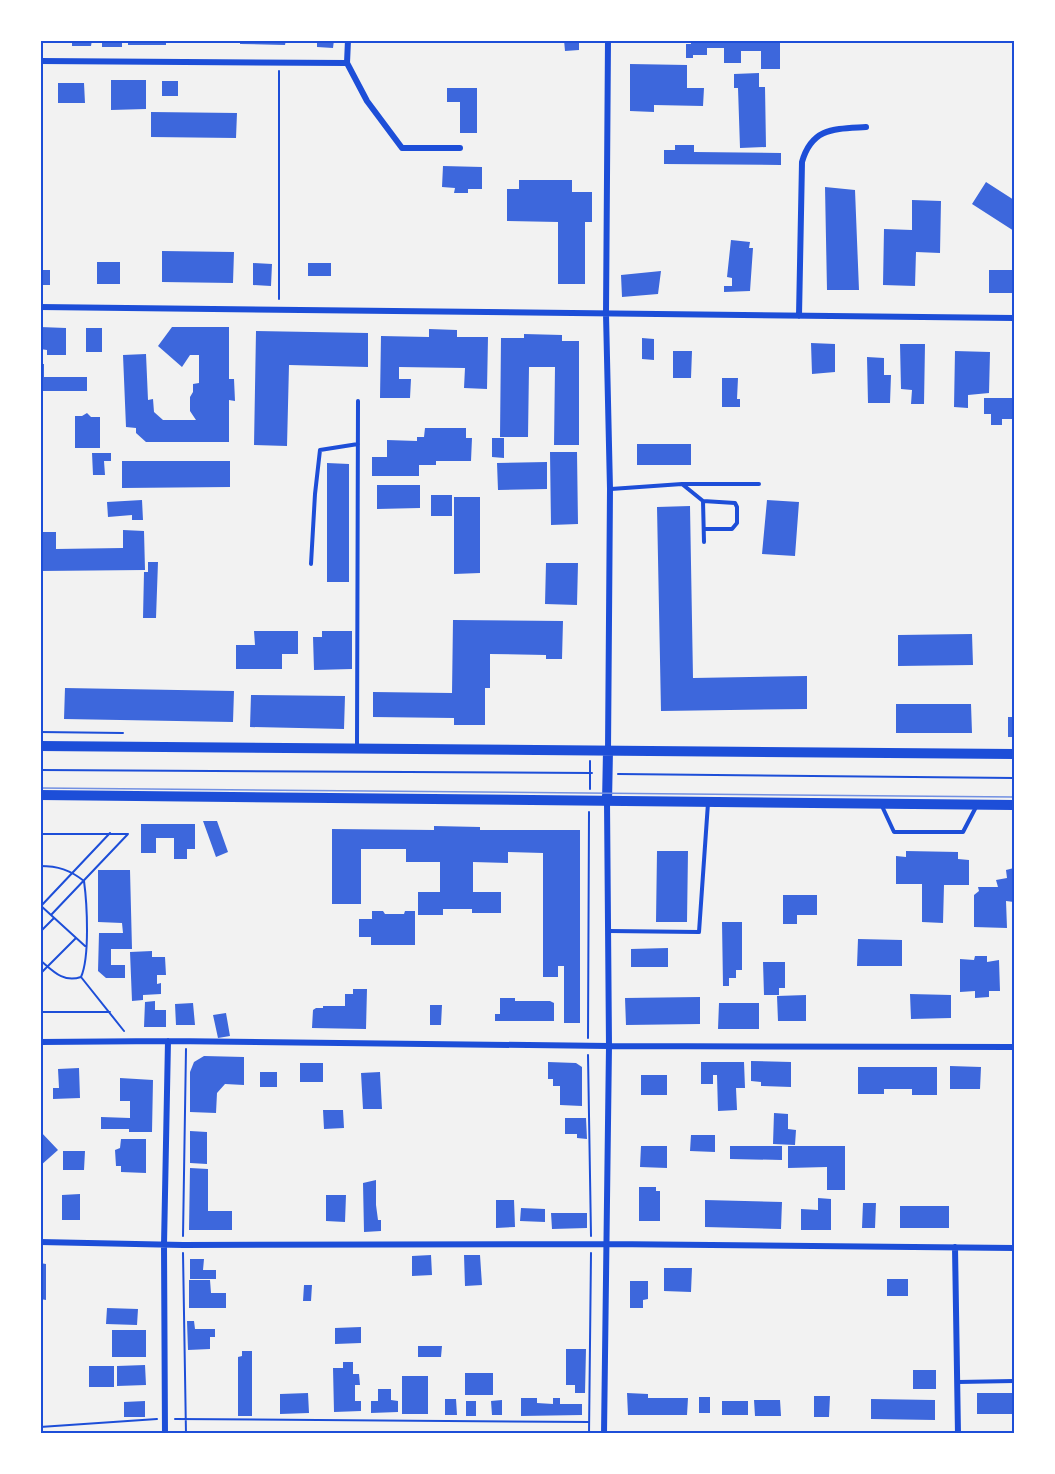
<svg xmlns="http://www.w3.org/2000/svg" width="1055" height="1474" viewBox="0 0 1055 1474" font-family="Manrope,sans-serif">
<rect width="100%" height="100%" fill="#f2f2f2"/>
<path fill="#3d67dc" d="M72 40H92L91 46H72Z
M102 40H122V47H102Z
M128 40H166V45H128Z
M240 40H286L285 45 240 44Z
M317 40H334L333 48 317 47Z
M564 40H579V50L565 51Z
M691 40H780V69H761V51H741V63H724V48H707V55H693V58H686V44H691Z
M630 64 687 65V88H704L703 106 654 105V112L630 111Z
M759 73V87H765L766 147 740 148 738 88H734V74Z
M111 80H146V109L111 110Z
M162 81H178V96H162Z
M58 83H84L85 103H58Z
M447 88H477V133H460V102H447Z
M151 112 237 113 236 138 151 137Z
M675 145H694V152L781 153V165L664 164V150H675Z
M443 166 482 167V189H468V193H454L455 188 442 187Z
M519 180H572V192H592V222H585V284H558V222L507 221V189H519Z
M986 182 1014 200V231L972 204Z
M825 187 855 190 859 290H827Z
M912 200 941 201 940 253 916 252 915 286 883 285 884 229 912 230Z
M731 240 750 242 749 248H753L750 291 724 292V286H732V278L727 277Z
M162 251 234 252 233 283 162 282Z
M97 262H120V284H97Z
M253 263 272 264 271 286 253 285Z
M308 263H331V276H308Z
M40 270H50V285H40Z
M989 270H1014V293H989Z
M661 271 658 294 622 297 621 275Z
M40 327 66 328V355H47V350L40 349Z
M172 327H229V379H234L235 401 229 400V442H146L136 433V428L126 427 123 355 146 354 148 400 153 399 154 412 163 420H196L190 411V397L193 392V384L199 383V355H190L182 367 158 346Z
M86 328H102V352H86Z
M429 329 457 330V337H488L487 389 464 388 465 368 399 367V379H411L410 398H380L381 336 429 337Z
M256 331 368 333V367L289 365 287 446 254 445Z
M524 334 562 335V341H579V445H554L555 367H529L528 437H500L501 338H524Z
M642 338 654 339V360L642 359Z
M811 343 835 344V372L812 374Z
M900 344H925L924 404H911L912 390 901 389Z
M673 351H692L691 378H673Z
M955 351 990 352 989 393 968 395V408L954 407Z
M867 357 884 358V375H891L890 403H868Z
M40 364H44V377H87V391H40Z
M722 378H738L737 399H740V407H722Z
M984 398H1014V419H1002V425H991V414H984Z
M87 413 91 417H100V448H75V416H82Z
M425 428H466V438H472L471 461H436V465H419V476H372V457H387V440L417 441V437H424Z
M492 438H504V458L492 457Z
M637 444H691V465H637Z
M550 452H577L578 524 551 525Z
M92 453H111V461H104L105 475H93Z
M122 461H230V487L122 488Z
M547 462V489L498 490 497 463Z
M327 463 349 464V582H327Z
M377 485H420V508L377 509Z
M431 495H452V516H431Z
M454 497H480V573L454 574Z
M142 500 143 520H132V515L108 517 107 502Z
M767 500 799 502 795 556 762 554Z
M690 506 693 678 807 676V709L661 711 657 507Z
M123 530 144 531 145 570 40 571V532H56V549L123 548Z
M148 562H158L156 618H143L144 572H148Z
M546 563H578L577 605 545 604Z
M453 620 563 621 562 659H546V655L490 654V688H485V725H454V718L373 717V692L452 693Z
M254 631H298V654H282V669H236V645H255Z
M322 631H352V669L314 670 313 637H322Z
M972 634 973 665 898 666V635Z
M65 688 234 691 233 722 64 719Z
M251 695 345 696 344 729 250 727Z
M896 704H971L972 733H896Z
M1008 717H1014V737H1008Z
M203 821H217L228 852 216 857Z
M141 824H195V849H187V859H174V838H156V853H141Z
M434 826 480 827V830H580V1023H564V966H558V977H543V853L508 852V863L473 862V892H501V913H472V909H443V915H418V892H440V862H406V849H361V904H332V829L434 830Z
M657 851H688L687 922H656Z
M906 851 958 852V859L969 860V885H944L943 923 922 922V884H896V856L906 857Z
M1014 868V902L1006 901 1007 928 974 927V895L979 891 978 887H998L996 880 1007 878 1006 870Z
M98 870H130L132 949H111V965H125V978H106L98 971 99 933H123L122 923 98 922Z
M783 895H817V915H797V924H783Z
M372 911H383L385 914H404L405 911H415V945H371V937H359V919H372Z
M722 922H742V970H736V978H729V986H723Z
M858 939 902 940V966H857Z
M668 948V967H631V949Z
M152 951V957H165L166 975H157V984L161 983V994L143 995V1000L132 1001 130 952Z
M975 956H987V962L999 960 1000 991H989V997L975 998V991L960 992V959L974 960Z
M763 962H785V988H779V995H764Z
M353 989H367L366 1029 312 1028 313 1010 316 1008H323V1006H345V994H353Z
M910 994 951 995V1018L911 1019Z
M806 995V1021H778L777 996Z
M700 997V1024L626 1025 625 998Z
M500 998H515V1001H550L554 1003V1021H495V1014H500Z
M155 1001V1010H166V1027H144L145 1002Z
M193 1003 195 1025H176L175 1004Z
M719 1003H759V1029H718Z
M430 1005H442L441 1025H430Z
M226 1013 230 1036 218 1038 213 1015Z
M204 1056 244 1057V1085L225 1084 217 1093 216 1113 190 1112V1072L194 1062Z
M751 1061 791 1062V1087L761 1086V1082L751 1081Z
M548 1062 576 1063 582 1067V1106L560 1105V1086H553V1079H548Z
M701 1062H744L745 1088H736L737 1110 718 1111 717 1075H713V1084H701Z
M300 1063H323V1082H300Z
M950 1066 981 1067 980 1089H950Z
M858 1067H937V1095H912V1089H884V1094H858Z
M79 1068 80 1098 53 1099V1088H59L58 1069Z
M260 1072H277V1087H260Z
M380 1072 382 1109H363L361 1073Z
M641 1075H667V1095H641Z
M120 1078 153 1080 152 1132H129V1129H101V1117L130 1118V1101H120Z
M323 1110H343L344 1128 324 1129Z
M774 1113 788 1114V1129L796 1130 795 1145 773 1144Z
M565 1118H586L587 1139 577 1138V1134H565Z
M40 1131 58 1150 40 1166Z
M190 1131 207 1132V1164L190 1163Z
M691 1135H715V1152L690 1151Z
M121 1139H146V1173L121 1172V1166H116L115 1150 120 1148Z
M641 1146H667V1168L640 1167Z
M730 1146H782V1160L730 1159Z
M788 1146H845V1190H827V1167L788 1168Z
M63 1151H85L84 1170H63Z
M190 1168 208 1169V1211H232V1230H189Z
M376 1180V1205L378 1220H381V1231L364 1232 363 1183Z
M639 1187H656V1191H660V1221H639Z
M80 1194V1220H62V1195Z
M326 1195H346L345 1222 326 1221Z
M818 1198 831 1199V1230H801V1209L818 1210Z
M496 1200H514L515 1227 496 1228Z
M705 1200 782 1202 781 1229 705 1227Z
M863 1203H876L875 1228H862Z
M900 1206H949V1228H900Z
M521 1208 545 1209V1222L520 1221Z
M551 1213H587V1228L552 1229Z
M431 1255 432 1275 412 1276V1256Z
M464 1255H480L482 1285 465 1286Z
M190 1259H204L203 1270H216V1279H190Z
M40 1263 46 1264V1300L40 1299Z
M664 1268H692L691 1292 664 1291Z
M887 1279H908V1296H887Z
M189 1280H210L211 1293H226V1308H189Z
M630 1281H648V1299L643 1300V1308H630Z
M304 1285H312L311 1301H303Z
M107 1308 138 1309 137 1325 106 1324Z
M187 1321H194L195 1329H215V1337H210V1349L188 1350Z
M361 1327V1343L335 1344V1328Z
M40 1329 43 1330V1352H40Z
M112 1330H146V1357H112Z
M418 1346H442L441 1357H418Z
M566 1349H586L585 1393H575V1385H566Z
M242 1351H252V1416H238V1357L242 1356Z
M343 1362H353V1374H359L360 1385H355V1401H361V1411L334 1412 333 1368H343Z
M145 1365 146 1385 117 1386V1366Z
M89 1366H114V1387H89Z
M913 1370H936V1389H913Z
M465 1373H493V1395H465Z
M402 1376H428V1414H402Z
M378 1389H391V1400L398 1401V1412L371 1413V1401H378Z
M308 1393 309 1413 280 1414V1394Z
M627 1393 648 1394V1398H688L687 1415H628Z
M977 1393H1014V1414H977Z
M814 1396H830L829 1417H814Z
M699 1397H710V1413H699Z
M521 1398H537V1403L553 1404V1398H560V1404H582V1415L521 1416Z
M445 1399H456L457 1415H445Z
M871 1399 935 1400V1420L871 1419Z
M502 1400V1415H492L491 1401Z
M754 1400H780L781 1416H755Z
M145 1401V1417H124V1402Z
M466 1401H476V1416H466Z
M722 1401H748V1415H722Z"/>
<g fill="none" stroke-linecap="round" stroke-linejoin="round">
<path stroke="#1d4ed8" stroke-width="2" d="M279 71V299
M40 732 123 733
M40 770 592 773
M618 774 1014 778
M590 789V761
M40 834H128
M40 866C58 866 70 870 84 881 87 903 90 957 81 977 63 983 53 971 40 960
M40 905 85 946
M41 906 110 833
M51 915 128 834
M40 932 54 918
M40 974 76 938
M81 977 124 1031
M40 1012H110
M588 1038 589 812
M588 1055 591 1236
M183 1236 186 1049
M183 1253 186 1434
M175 1419 589 1422
M40 1427 157 1419
M589 1434 591 1253"/>
<path stroke="#1d4ed8" stroke-width="4" d="M683 484H759
M611 489 682 484 703 501 704 542
M703 501 735 503 737 507V523L732 529H704
M311 564 315 494 320 450 358 444
M357 748 358 401
M881 804 894 832H963L976 807
M609 931 699 932 708 803
M958 1382 1014 1381"/>
<path stroke="#1d4ed8" stroke-width="6" d="M348 40 347 63 367 101 402 148H460
M608 40 606 314 610 489 608 751
M40 61 347 63
M40 307 1014 318
M799 316 802 162C812 127 835 129 866 127
M40 1042 168 1041 609 1046 1014 1047
M40 1242 183 1245 606 1244 1014 1248
M955 1247 958 1434
M165 1434 164 1245 168 1041
M604 1434 609 1046 607 802"/>
<path stroke="#1d4ed8" stroke-width="10" d="M40 746 1014 754
M40 795 1014 805
M607 802 608 751"/>
<path stroke="#7290e2" stroke-width="1.5" d="M40 788 1014 797"/>
</g>
<rect width="1055" height="1474" fill="none" stroke="#ffffff" stroke-width="84"/>
<rect x="42" y="42" width="971" height="1390" fill="none" stroke="#1d4ed8" stroke-width="2"/>
</svg>
